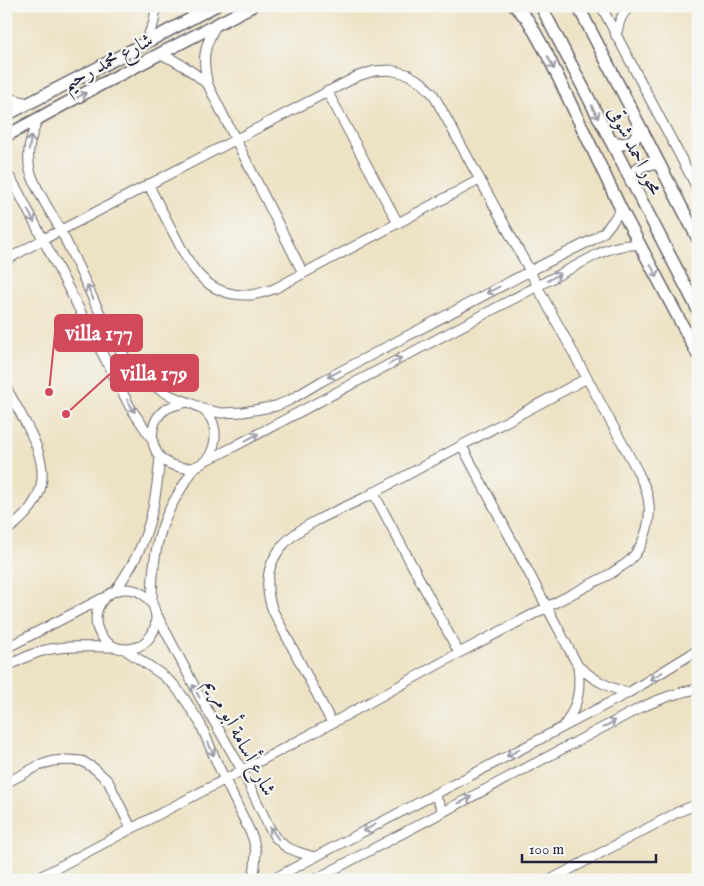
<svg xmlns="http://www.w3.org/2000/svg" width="704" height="886" viewBox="0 0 704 886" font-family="'IM FELL English',Amiri,serif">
<rect width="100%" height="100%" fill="#f6f6f2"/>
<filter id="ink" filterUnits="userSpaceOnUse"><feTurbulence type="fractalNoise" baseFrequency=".02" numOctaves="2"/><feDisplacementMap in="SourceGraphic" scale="10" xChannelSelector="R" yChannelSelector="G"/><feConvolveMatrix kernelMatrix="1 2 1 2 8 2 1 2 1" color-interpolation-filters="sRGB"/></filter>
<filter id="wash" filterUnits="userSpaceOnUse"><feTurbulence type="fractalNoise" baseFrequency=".0096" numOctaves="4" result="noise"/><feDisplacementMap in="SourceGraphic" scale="20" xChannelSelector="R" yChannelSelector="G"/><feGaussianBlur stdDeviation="1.12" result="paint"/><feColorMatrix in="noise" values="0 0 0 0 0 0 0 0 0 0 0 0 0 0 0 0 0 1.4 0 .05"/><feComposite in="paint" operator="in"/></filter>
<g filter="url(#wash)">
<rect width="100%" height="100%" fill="#ede2c4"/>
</g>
<g filter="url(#ink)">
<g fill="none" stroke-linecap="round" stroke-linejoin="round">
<defs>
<path id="street" d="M184 6 193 11 203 13
M601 6 698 190
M217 24C203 47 202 60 208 85L303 273
M616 36C619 24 620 13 632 6
M145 43 154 22 156 6
M160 54C178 61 193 71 208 85
M327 91 398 223
M6 97 28 103
M38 119C31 136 26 151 30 170 36 192 51 211 61 231 73 255 84 279 95 303 118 350 135 386 188 402
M6 174 11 179 19 193 130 407 152 439
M148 184C157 201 166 219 175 236 192 270 207 297 251 295 259 294 266 291 274 289L479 180
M6 260 44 239 358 76 374 71 390 70 407 74 421 82 433 94 530 271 537 286 638 472C640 478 644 484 646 490 654 514 647 544 628 562 623 566 617 569 612 573L459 653 332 723 34 880
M6 387C34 440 71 486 6 531
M188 402C192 404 198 406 202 409 218 420 218 441 209 457 207 460 204 462 201 464 194 468 187 469 179 467 176 466 171 465 168 463 148 453 147 421 166 409 173 405 180 404 188 402Z
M202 409 221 413 243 412 276 406 290 400 322 381 530 271 592 240 604 232 613 221 621 209
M462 446 578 666C581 691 578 705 564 726
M208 459 220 454 598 254C612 247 624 244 640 245
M373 492 459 653
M96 619a30 30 0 1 1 60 0a30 30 0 1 1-60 0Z
M116 590C123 579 130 569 136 557 152 526 157 491 160 457
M152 603C152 575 154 548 164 522 171 502 184 485 195 467
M156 613 200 697 242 770 269 827 275 837 286 847 298 852 314 857
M6 648 103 598
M124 649 161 674 174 685 184 698 200 723 217 763 253 838 256 852 255 867 252 880
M578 666C594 680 607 687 628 693
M6 667C19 660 32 653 46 650 67 645 91 647 112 647
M332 723 273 611C264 587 266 564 284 544 301 524 342 509 366 497 439 457 513 418 587 378
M6 783 38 766 53 761 67 760 82 761 95 769 108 781 131 828
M434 794 443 811
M271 880 628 693 698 650
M314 880 640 708C659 699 677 692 698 689
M550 880 678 812 698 804"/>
<path id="secondary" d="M515 6 528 20 547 54 621 209 698 355
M541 6 698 310
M578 6 698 239
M6 115 111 61 215 6
M6 136 98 86 252 6
M610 140C624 149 639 141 639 125
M631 181C635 167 646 161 660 165"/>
</defs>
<use href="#street" stroke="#69656b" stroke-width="11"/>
<use href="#secondary" stroke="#69656b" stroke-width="14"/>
<use href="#street" stroke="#fff" stroke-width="9"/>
<use href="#secondary" stroke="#fff" stroke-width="11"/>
</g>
<defs><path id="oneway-shaft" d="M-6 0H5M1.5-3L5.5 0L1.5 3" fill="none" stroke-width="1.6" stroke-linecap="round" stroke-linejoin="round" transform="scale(1.25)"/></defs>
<g stroke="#9c9ca7">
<use href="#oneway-shaft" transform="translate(551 63) rotate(64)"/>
<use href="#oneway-shaft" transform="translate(80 96) rotate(-29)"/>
<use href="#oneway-shaft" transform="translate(595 112) rotate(63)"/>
<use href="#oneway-shaft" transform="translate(30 143) rotate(-82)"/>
<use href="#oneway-shaft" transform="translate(31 216) rotate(62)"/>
<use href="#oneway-shaft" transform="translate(654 271) rotate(62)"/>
<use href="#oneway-shaft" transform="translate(554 277) rotate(-28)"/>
<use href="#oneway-shaft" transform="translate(493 290) rotate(152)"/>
<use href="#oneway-shaft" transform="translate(90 292) rotate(-116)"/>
<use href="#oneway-shaft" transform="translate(395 361) rotate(-28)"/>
<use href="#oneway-shaft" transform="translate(334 374) rotate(152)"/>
<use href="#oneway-shaft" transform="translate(131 406) rotate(59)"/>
<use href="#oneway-shaft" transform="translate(252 437) rotate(-28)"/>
<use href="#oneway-shaft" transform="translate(656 676) rotate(149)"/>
<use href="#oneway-shaft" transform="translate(196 691) rotate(-118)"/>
<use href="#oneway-shaft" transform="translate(609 724) rotate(-28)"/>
<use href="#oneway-shaft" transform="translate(211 749) rotate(67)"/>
<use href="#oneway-shaft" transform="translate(513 753) rotate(152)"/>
<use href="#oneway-shaft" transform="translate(465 800) rotate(-28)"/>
<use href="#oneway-shaft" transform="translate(369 828) rotate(152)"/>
<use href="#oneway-shaft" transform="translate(274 833) rotate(-125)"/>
</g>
</g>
<g text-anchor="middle" stroke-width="4.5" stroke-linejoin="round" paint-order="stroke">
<g font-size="20" fill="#22223b" stroke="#f6f6f2">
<text transform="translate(107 61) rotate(-28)" y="7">شارع محمد رحيم</text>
<text transform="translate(636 150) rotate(63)" y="7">محور احمد شوقى</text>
<text transform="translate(241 737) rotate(62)" y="7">شارع أسامة أبو مريم</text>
</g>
</g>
<path fill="none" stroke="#d1495b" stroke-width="2" d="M49 392L55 333M66 414L111 373"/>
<g fill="#d1495b" stroke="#f6f6f2" stroke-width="2">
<circle cx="49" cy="392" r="5"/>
<circle cx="66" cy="414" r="5"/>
</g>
<g fill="#d1495b" stroke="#d1495b" stroke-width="2">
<rect x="55" y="315" width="87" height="36" rx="5"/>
<rect x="111" y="355" width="87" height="36" rx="5"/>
</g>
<g font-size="21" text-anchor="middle" font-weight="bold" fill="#fff">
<text x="99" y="340">villa 177</text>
<text x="154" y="380">villa 179</text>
</g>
<rect width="704" height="886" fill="none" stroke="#f6f6f2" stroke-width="25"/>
<path d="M522 854v8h134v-8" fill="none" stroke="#22223b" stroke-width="2.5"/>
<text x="529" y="854" font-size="15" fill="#22223b" stroke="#f6f6f2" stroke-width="4" paint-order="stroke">100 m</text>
</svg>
